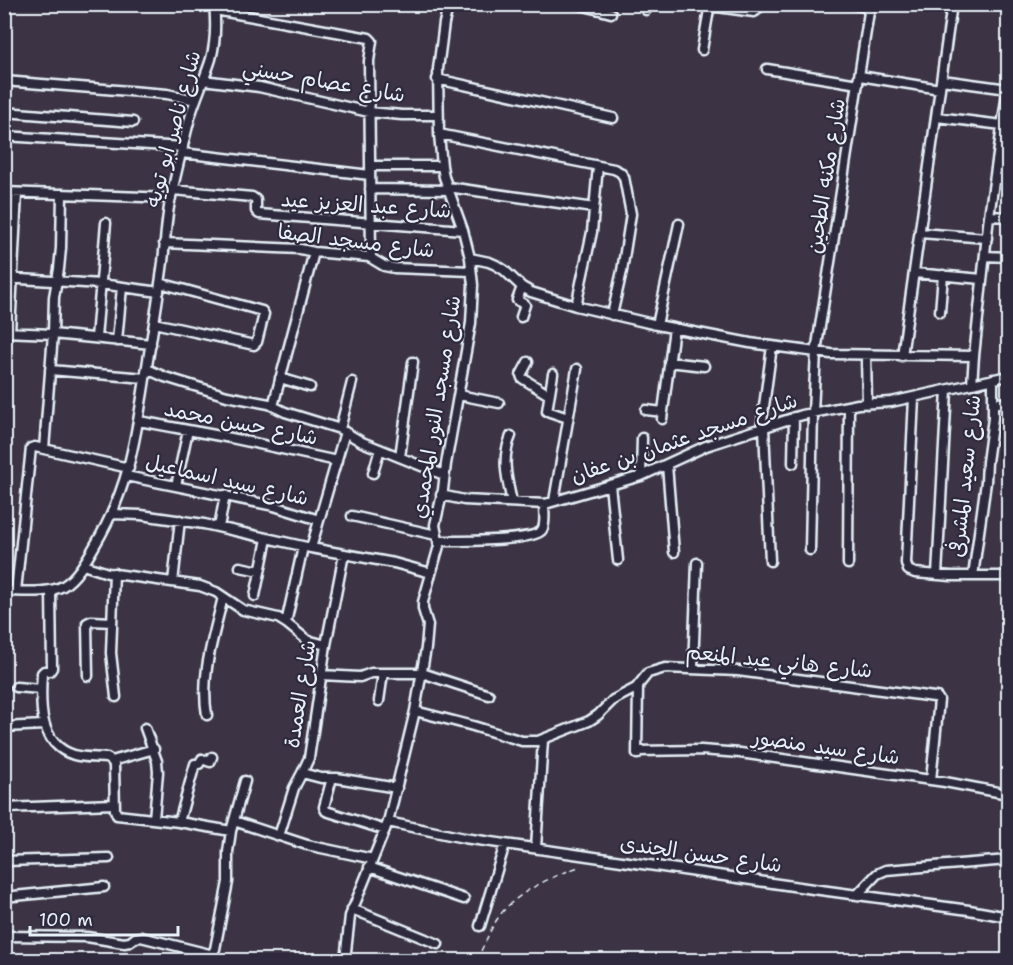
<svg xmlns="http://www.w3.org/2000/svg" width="1013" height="965" viewBox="0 0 1013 965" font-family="'Shantell Sans','Playpen Sans Arabic',sans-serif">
<rect width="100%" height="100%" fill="#3c3444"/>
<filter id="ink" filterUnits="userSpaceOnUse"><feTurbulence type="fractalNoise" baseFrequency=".0167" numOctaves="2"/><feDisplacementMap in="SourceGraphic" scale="12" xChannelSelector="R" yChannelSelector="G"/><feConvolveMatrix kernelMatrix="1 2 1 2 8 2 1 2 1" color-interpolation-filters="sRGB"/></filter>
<g filter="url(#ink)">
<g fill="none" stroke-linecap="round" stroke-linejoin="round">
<defs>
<path id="minor" d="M426 4 447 8
M577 4 611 13
M710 6 754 12 757 10V4
M215 10 369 38 372 41 369 61 371 258
M646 10 647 4
M702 50 710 4
M767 69 858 84
M860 76 940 89
M437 79 613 118
M203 80 259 87 369 112 402 115H438
M942 80 1008 89
M4 81 167 94 196 100
M4 112 133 122
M937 117 1002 125
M4 128 5 112
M439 134 614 169 620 172 624 177 631 214 622 271 612 315
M4 136 183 147
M182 153 370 175
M370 166H442
M995 178 1008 180
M448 187 594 208
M370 189 449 190
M173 190 252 197 256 200V211L259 214 463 230
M4 192 171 198
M989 216 1008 217
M920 233 987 238
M164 243 300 249 314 252 369 257 384 266 394 268 471 271
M985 256 1008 257
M470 258 489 262 496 265 504 270 522 287 531 292 576 306 657 325 750 343 831 354 974 356
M914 273 982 279
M4 278 101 284 159 292
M576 306 592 232 598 166
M940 312 943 275
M521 317 525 305 517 300 522 287
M154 323 254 345 257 342 264 314 262 311 160 283
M657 325 679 224
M4 332 53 334 151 344
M10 332 17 193
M96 338 106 223
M117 341 122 287
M866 355 867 404
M902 356 952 4
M528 362 521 375 522 378 549 395
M669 362 704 366
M147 369 165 377 227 396 269 404 285 412 340 429 362 442 444 475
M50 370 145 378
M553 374 547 411 568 418
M280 378 310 387
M972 384 974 356 989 216 1008 86
M459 395 499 403
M914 398 906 563 908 570 915 573 951 576H1008
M994 402 1008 404
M273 406 314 252
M646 410 663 412
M662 419 674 328
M139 421 231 438 337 461
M764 428 770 561
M340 429 352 382
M761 429 772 346
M511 436C501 459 507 479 512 502
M44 449 53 334 54 297 59 269 61 248 62 194
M400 457 413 362
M793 463 794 417
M667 465 674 552
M4 467V486
M373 473 380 449
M126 476 274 506 319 520
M641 476 642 438
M610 485 618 560
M176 486 188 430
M441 495 464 500 545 504 641 476 706 446 802 415 858 404 891 402 1008 376
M554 501 577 369
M112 514 141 515 204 524 311 548 394 563 431 573
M352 516 436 535
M219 527 225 495
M438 541C455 541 534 542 542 530 546 524 544 512 544 506L545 504
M311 548 345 432
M810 550 813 412 816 352 869 12 865 7 851 4
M848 564 849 406
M83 565 108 573 200 586 216 592 243 610 278 618 286 623 307 640 326 645
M240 567 260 571
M114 573 111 653 116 697
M937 575 947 390
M973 576 986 482 987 462 993 418V379
M173 582 180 520
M51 590 52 668 50 671H44L42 673C40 703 38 744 74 755 84 758 96 757 107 758L112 761 114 765 115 810 117 815 179 822 231 831
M4 591C22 591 48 594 63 586 76 578 86 561 94 547 128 490 135 443 145 379 151 340 158 301 163 262 165 243 166 225 169 207 175 176 183 145 191 114 197 95 205 78 211 59 216 41 216 23 214 4
M16 591 31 448 35 447 44 449 129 468
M255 596 267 539
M286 623 303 547
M693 668 697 563
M321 675 360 677 371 673H422L489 695
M88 676 87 623 91 621 112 622
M16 687 41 689
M379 701 383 673
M415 711 473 726 522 741H538L589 721 598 715 613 700 636 688 648 673 665 668 738 671 934 697H937L939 700 931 780
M207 715C200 675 214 636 223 597
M4 727 44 725
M145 728 157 761 158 772 154 819
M637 751 701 750 740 753 945 782 1008 794
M637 754 638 686
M112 761 154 749
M302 773 321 778H337L397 788
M332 778 324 807 326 811 385 830
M4 808 114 804
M234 821 307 845 373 859
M179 822 195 764H199L202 759 210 762 212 757
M388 822 464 838 813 889 969 910 1008 917
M279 836 294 788 302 773 309 758 326 645 344 554
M536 848 543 740
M4 861 109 858
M369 867 464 899
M857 895 877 874 886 870 1008 860
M4 897 104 887
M352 909 438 944
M480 926 505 844
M4 936 87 937 124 943 130 942 135 938 141 937 209 954H212L215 949 228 882V852L231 831 245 781
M345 960 350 916 388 822 415 711 426 648 428 625 423 609V602L439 546 435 525 443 490 446 464 471 323 473 285 470 258 463 230 444 177 442 166 439 134 438 69 444 23 449 4"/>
</defs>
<use href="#minor" stroke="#e8f1f8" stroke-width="13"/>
<path stroke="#e8f1f8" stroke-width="1.5" stroke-dasharray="6 4.5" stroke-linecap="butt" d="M476 960C484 947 489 931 498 918 514 893 553 876 581 866"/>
<use href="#minor" stroke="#2f2a3d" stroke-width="8"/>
</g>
</g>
<g text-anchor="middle" stroke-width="4.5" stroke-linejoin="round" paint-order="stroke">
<g font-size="21" fill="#e8f1f8" stroke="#2f2a3d">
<text transform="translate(324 81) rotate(10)" y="7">شارع عصام حسني</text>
<text transform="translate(173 129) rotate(-75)" y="7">شارع ناصر ابو تويه</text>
<text transform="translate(826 176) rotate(-81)" y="7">شارع مكنه الطحين</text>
<text transform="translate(366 205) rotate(4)" y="7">شارع عبد العزيز عيد</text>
<text transform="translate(356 241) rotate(7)" y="7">شارع مسجد الصفا</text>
<text transform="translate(436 407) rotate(-81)" y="7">شارع مسجد النور المحمدي</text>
<text transform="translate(241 423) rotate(11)" y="7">شارع حسن محمد</text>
<text transform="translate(684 438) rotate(-19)" y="7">شارع مسجد عثمان بن عفان</text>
<text transform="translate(965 476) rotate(-84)" y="7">شارع سعيد المشرفى</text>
<text transform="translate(227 480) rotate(13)" y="7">شارع سيد اسماعيل</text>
<text transform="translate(779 661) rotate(6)" y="7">شارع هاني عبد المنعم</text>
<text transform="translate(300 694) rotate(-81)" y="7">شارع العمدة</text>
<text transform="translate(826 747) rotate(8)" y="7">شارع سيد منصور</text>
<text transform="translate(701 854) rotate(8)" y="7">شارع حسن الجندى</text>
</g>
</g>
<rect width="1013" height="965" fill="none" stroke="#2f2a3d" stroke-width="24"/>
<rect x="12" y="12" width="989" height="941" fill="none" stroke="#e8f1f8" stroke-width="2" filter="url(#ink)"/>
<path d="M30 926v9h148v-9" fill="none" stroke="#e8f1f8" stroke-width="3"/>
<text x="39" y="926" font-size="18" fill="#e8f1f8" stroke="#2f2a3d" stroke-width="4.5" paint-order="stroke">100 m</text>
</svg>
